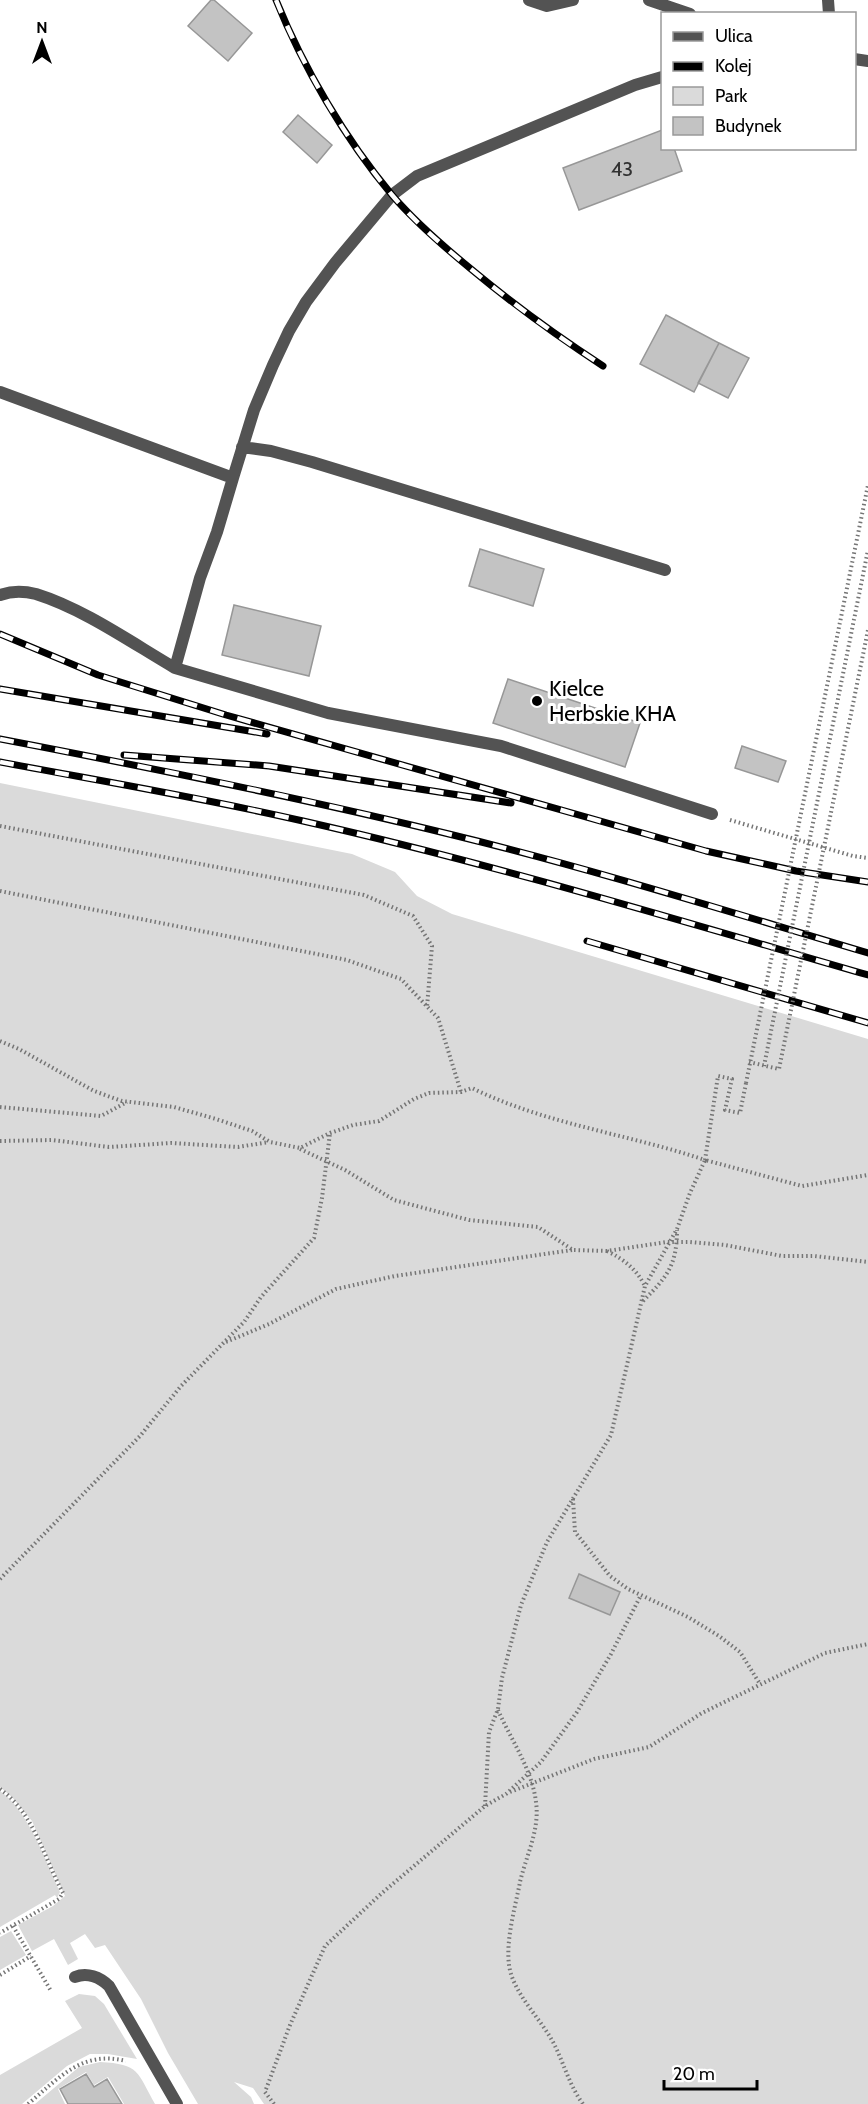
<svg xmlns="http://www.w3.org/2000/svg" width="868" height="2104" viewBox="0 0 868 2104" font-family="Cabin,sans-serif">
<rect width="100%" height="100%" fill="#fff"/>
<path fill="#dadada" d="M0 783 352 854 395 872 417 896 452 914 868 1039V2104H264L253 2088 234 2082 251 2097 254 2104H198L168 2053 141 1999 105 1945 95 1948 85 1934 70 1943 78 1959 68 1965 54 1939 32 1951 18 1925 53 1906 65 1896 32 1821 12 1797 0 1787Z
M0 1791C28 1810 46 1862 60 1892L57 1898 55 1895 0 1927Z
M11 1931 26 1955 0 1970V1937Z
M79 1994 95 1996 104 2004 137 2059 108 2054H90L67 2066 22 2104H0V2075L82 2028 65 2001Z
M100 2062C140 2064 137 2072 155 2104H124L108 2077 94 2085 86 2072 58 2089 65 2104H35L79 2067Z"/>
<path fill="#c3c3c3" stroke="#979797" stroke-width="1.5" d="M211 0H214L252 33 228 61 188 26Z
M298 115 332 145 317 163 283 132Z
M662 130V148H674L682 171 579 210 563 168Z
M666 315 719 343 694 392 640 364Z
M719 343 749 358 728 398 698 383Z
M480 549 544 569 533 606 469 586Z
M234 605 321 626 309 676 222 655Z
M508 679 640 723 625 767 493 723Z
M742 746 786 761 778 782 735 768Z
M579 1574 620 1592 610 1615 569 1598Z
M86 2074 94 2087 107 2079 122 2104H68L60 2089Z"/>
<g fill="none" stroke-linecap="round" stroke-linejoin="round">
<path stroke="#757575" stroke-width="4" stroke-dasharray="1.5 3" stroke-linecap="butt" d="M730 820 853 856 868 858
M0 826 364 895 413 916 432 946 427 1007
M0 891 347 960 401 979 438 1018 461 1092
M0 1041 19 1049 94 1091 122 1101 174 1107 216 1119 252 1131 270 1142 300 1148 330 1133 353 1125 379 1121 414 1099 429 1093 461 1092 472 1088C545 1124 628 1134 705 1160L718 1076 732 1079 725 1110 740 1113 746 1083
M0 1107 101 1116 127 1102
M0 1141 52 1140 109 1147 171 1143 238 1147 269 1142
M300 1149 345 1170 394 1200 469 1220 538 1227 573 1250 607 1251 667 1242H690L725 1245 782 1256H814L868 1262
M607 1251C625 1260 636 1269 645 1286
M643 1301C667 1277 677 1265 677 1230
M226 1342 269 1324 336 1289 395 1276 572 1250
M573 1499 575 1532 610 1576 628 1589 688 1617 719 1636 740 1652 760 1684
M0 1579 140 1436 181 1386 244 1322 261 1297 314 1238 322 1198 330 1133
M498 1710C511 1740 532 1769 536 1802 540 1830 526 1856 520 1882 515 1909 502 1951 512 1977 521 2001 541 2020 553 2042 564 2063 569 2085 583 2104
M0 1789C34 1813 44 1858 63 1893L59 1899 0 1933
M510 1792 594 1759 649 1747 702 1713 825 1653 868 1644
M485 1806 489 1732 498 1709 502 1678 521 1605 547 1542 611 1435 645 1286 677 1229 690 1193 705 1160 802 1186 868 1175
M13 1926 51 1991
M0 1975 31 1956
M28 2104C59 2078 82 2050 126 2061
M274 2104 265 2092 290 2025 325 1946 382 1893 485 1806 506 1794 541 1762 577 1712 611 1654 641 1595"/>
<path stroke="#535353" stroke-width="12" d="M529 0 547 6 573 0
M649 0 690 14
M0 392 233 478 254 410 273 365 289 331 306 302 335 263 392 195 417 176 635 85 662 77
M242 447 271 451 312 462 665 570
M233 478 217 532 200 578 175 668 328 713 501 746 712 814
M0 595C11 591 24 591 36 594 84 609 132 643 175 668"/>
<path stroke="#535353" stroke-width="12" d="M828 0 829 14
M854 59 868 61
M75 1977C87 1972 100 1977 109 1986L177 2104"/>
<defs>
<path id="rail" d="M276 0C303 67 345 139 392 195 415 222 443 246 471 269 513 304 557 336 603 366
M0 634 98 675 226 715 706 851 796 871 868 882
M0 689 267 734
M0 739C152 768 303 798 453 835 593 869 730 912 868 953
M124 755 269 766 511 803
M0 762C101 781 203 798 303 821 494 864 681 921 868 975
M587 941 868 1023"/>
</defs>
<use href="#rail" stroke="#000" stroke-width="7"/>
<use href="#rail" stroke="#fff" stroke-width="4.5" stroke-dasharray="14" stroke-linecap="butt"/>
<path stroke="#757575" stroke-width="4" stroke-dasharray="1.5 3" stroke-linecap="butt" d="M749 1062 779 1069 868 630
M764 1066 868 550
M746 1083 868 485"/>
</g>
<circle fill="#000" stroke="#fff" stroke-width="2" cx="537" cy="701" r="6"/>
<g text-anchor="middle" stroke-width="6" stroke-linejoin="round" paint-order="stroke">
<g font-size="20" fill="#313131">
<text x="622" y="176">43</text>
</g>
<g font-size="22" fill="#000" stroke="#fff" text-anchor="start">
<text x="549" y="696">Kielce<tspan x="549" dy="25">Herbskie KHA</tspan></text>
</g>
</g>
<rect x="661" y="12" width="195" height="138" fill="#ffffff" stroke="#999999" stroke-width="1.5"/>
<rect x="673" y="32" width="30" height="9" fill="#535353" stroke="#999999" stroke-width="1.5"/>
<text x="715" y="42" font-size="18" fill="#000000">Ulica</text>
<rect x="673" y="62" width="30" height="9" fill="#000000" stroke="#999999" stroke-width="1.5"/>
<text x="715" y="72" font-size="18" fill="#000000">Kolej</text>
<rect x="673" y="87" width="30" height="18" fill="#dadada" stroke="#999999" stroke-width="1.5"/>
<text x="715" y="102" font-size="18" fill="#000000">Park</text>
<rect x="673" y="117" width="30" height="18" fill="#c3c3c3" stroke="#999999" stroke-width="1.5"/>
<text x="715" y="132" font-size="18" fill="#000000">Budynek</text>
<g transform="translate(42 42)" stroke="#ffffff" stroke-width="4.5" paint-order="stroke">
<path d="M0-4.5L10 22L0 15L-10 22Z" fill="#000000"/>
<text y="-9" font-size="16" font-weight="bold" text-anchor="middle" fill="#000000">N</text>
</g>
<path d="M664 2080v9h93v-9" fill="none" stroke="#000000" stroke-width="3"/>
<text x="673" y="2080" font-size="18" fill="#000000" stroke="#ffffff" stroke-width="4.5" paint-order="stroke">20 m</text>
</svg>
